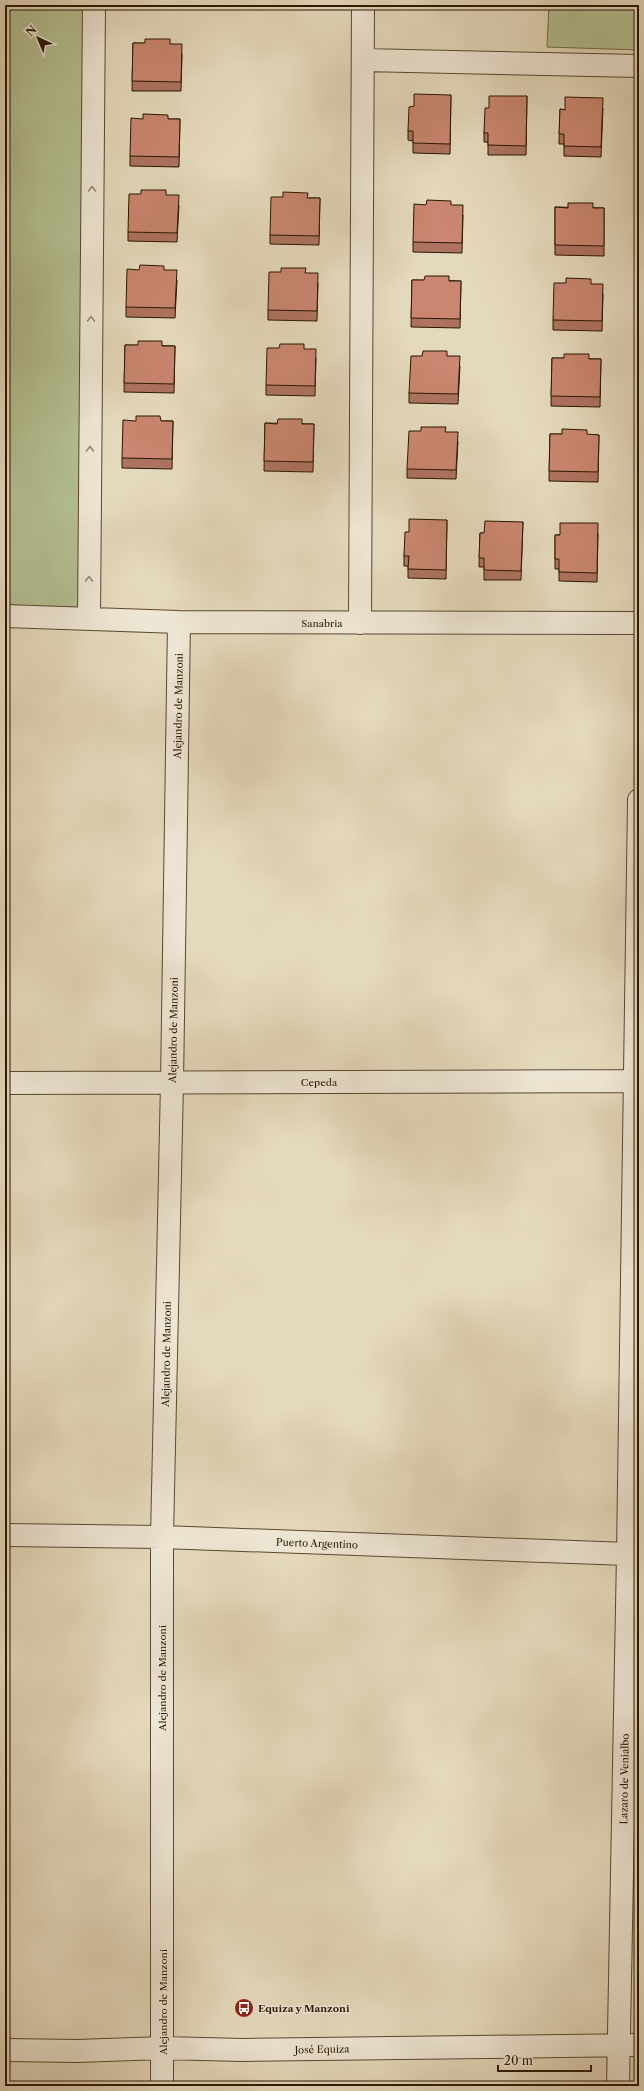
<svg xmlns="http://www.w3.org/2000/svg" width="644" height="2091" viewBox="0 0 644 2091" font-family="'Libre Caslon Text',serif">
<rect width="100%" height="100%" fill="#e5d9bd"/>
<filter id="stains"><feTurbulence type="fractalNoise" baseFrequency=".005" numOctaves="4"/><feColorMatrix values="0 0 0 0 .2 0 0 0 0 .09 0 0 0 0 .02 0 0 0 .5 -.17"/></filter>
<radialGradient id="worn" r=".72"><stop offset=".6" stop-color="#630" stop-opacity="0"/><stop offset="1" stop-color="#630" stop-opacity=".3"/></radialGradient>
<path fill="#b4bf92" stroke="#6e6b49" d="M5 5H94L89 618 5 616Z
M549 5H639V50L547 47Z"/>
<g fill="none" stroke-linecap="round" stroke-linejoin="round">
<defs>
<path id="minor" d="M363 60 639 66
M5 616 179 622 639 623
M89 618 94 5
M360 623 363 5
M5 1083 634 1081
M5 1535 162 1537 628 1554
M5 2050 77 2051 163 2048 242 2050 639 2045
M162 2086V1537L172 1083 179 622
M618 2086 628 1554 639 800"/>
</defs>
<use href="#minor" stroke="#58482f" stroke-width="24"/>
<use href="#minor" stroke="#eee6d4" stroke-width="22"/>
</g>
<path fill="#ae7360" stroke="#291700" d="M133 43 170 44 182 54 181 91H132Z
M451 95 450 154 413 153V141L408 140V131L414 106Z
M527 96 526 155H488V142H484V133L489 108Z
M603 108 601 157 564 156V144H559L560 109 565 110Z
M168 119H180L179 167 130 166V156Z
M166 195 179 205 177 242 128 241V232Z
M308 198H320L319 245 270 244V235Z
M451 205 463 215 462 253 413 252V242Z
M555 207 604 208V256L555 255Z
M164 270 177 280 175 318 126 317V307Z
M306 273 318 283 317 321 268 320V310Z
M412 280 461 281 460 328 411 327Z
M591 284 603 294 602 331 553 330V320Z
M125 345 175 346 174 393 124 392Z
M304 349 316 358 315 396 266 395V385Z
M422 356H447L460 366 458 404 409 403V393Z
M552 358 601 359 600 407 551 406Z
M161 421H173L172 469 122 468V458Z
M265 423 314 424 313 472 264 471Z
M446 432 458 441 456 479 407 478V469Z
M550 434 599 435 598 482 549 481Z
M447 520 446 579 408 578V566H404V556L409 532Z
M523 522 521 580H484V567H479L480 533H484Z
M598 533 597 582 559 581V569H555V535Z"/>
<path fill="#ca8670" stroke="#291700" d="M145 39H170V44H182L181 82 132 81 133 43H145Z
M414 94 451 95 450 144 413 143V131H408L409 107 414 106Z
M489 96H527L526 146 488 145V133H484L485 108H489Z
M565 97 603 98 601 147 564 146V134H559L560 109 565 110Z
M143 114 168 115V119H180L179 157 130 156 131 118 143 119Z
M141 190H166V195H179L177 233 128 232 129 194H141Z
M283 192 308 193 307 198H320L319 236 270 235 271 197H283Z
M427 200 451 201V205H463L462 243 413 242 414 204 426 205Z
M568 203H593V208H604V246L555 245V207L568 208Z
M140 265 164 266V270H177L175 308 126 307 127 269 139 270Z
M281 268H306L305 273H318L317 311 268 310 269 272H281Z
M425 276H449V281H461L460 319 411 318 412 280H424Z
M566 278 591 279V284H603L602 321 553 320 554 283H566Z
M138 341H162V346H175L174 384 124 383 125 345H138Z
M280 344H304V349H316L315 386 266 385 267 348H279Z
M423 351H447V356H460L458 394 409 393 411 356H422Z
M564 354H589V359H601L600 397 551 396 552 358H564Z
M136 416H160L161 421H173L172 459 122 458 123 420 136 421Z
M278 419H302V424H314L313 462 264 461 265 423 277 424Z
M421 427H446L445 432H458L456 470 407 469 409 431H421Z
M562 429 587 430V434L599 435 598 472 549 471 550 434H562Z
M409 519 447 520 446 570 408 569 409 556H404L405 532H409Z
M485 521 523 522 521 571 484 570V558H479L480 533H484Z
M560 523H598L597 573 559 572V559H555V535H560Z"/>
<defs><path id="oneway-chevron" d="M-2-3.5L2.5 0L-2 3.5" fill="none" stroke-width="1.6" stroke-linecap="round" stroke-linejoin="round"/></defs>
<g stroke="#958975">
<use href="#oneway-chevron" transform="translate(92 189) rotate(-90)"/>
<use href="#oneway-chevron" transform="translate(91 319) rotate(-90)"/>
<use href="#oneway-chevron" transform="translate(90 449) rotate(-90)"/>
<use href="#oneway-chevron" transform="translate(89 579) rotate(-90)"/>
</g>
<defs>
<symbol id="bus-disc" viewBox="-11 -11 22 22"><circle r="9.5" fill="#8f2418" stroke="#eee6d4"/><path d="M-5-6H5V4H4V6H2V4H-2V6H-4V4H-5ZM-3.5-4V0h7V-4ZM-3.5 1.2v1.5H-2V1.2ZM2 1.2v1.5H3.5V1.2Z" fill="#fff"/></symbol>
</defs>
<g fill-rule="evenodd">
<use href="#bus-disc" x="233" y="1997" width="22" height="22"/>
</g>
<g text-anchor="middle" stroke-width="3" stroke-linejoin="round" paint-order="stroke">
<g font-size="10" fill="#291700" stroke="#eee6d4">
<text x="322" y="627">Sanabria</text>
<text transform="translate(178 706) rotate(-89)" y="4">Alejandro de Manzoni</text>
<text transform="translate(173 1030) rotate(-89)" y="4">Alejandro de Manzoni</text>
<text x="319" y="1086">Cepeda</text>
<text transform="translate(166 1354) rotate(-89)" y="4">Alejandro de Manzoni</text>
<text transform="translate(317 1543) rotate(2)" y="4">Puerto Argentino</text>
<text transform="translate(162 1678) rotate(-90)" y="4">Alejandro de Manzoni</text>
<text transform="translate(624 1779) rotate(-89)" y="4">Lazaro de Venialbo</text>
<text transform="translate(163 2002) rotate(-90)" y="4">Alejandro de Manzoni</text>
<text transform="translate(322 2049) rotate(-1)" y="4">José Equiza</text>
</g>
<g font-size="10" font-weight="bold" fill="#291700" stroke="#eee6d4" text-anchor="start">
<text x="258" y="2012">Equiza y Manzoni</text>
</g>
</g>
<rect width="644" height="2091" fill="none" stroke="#e5d9bd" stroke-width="20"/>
<rect x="6" y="6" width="632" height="2079" fill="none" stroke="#291700" stroke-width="2"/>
<rect x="10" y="10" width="624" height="2071" fill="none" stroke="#291700"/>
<g transform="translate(38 38) rotate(316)" stroke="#eee6d4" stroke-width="3" paint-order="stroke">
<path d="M0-3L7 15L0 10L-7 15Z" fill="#291700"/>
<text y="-6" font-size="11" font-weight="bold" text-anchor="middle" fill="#291700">N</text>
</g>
<path d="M498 2065v6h93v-6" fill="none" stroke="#291700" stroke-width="2"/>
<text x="504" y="2065" font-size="12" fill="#291700" stroke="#eee6d4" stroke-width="3" paint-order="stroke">20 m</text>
<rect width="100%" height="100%" filter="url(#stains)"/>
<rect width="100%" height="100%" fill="url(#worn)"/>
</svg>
